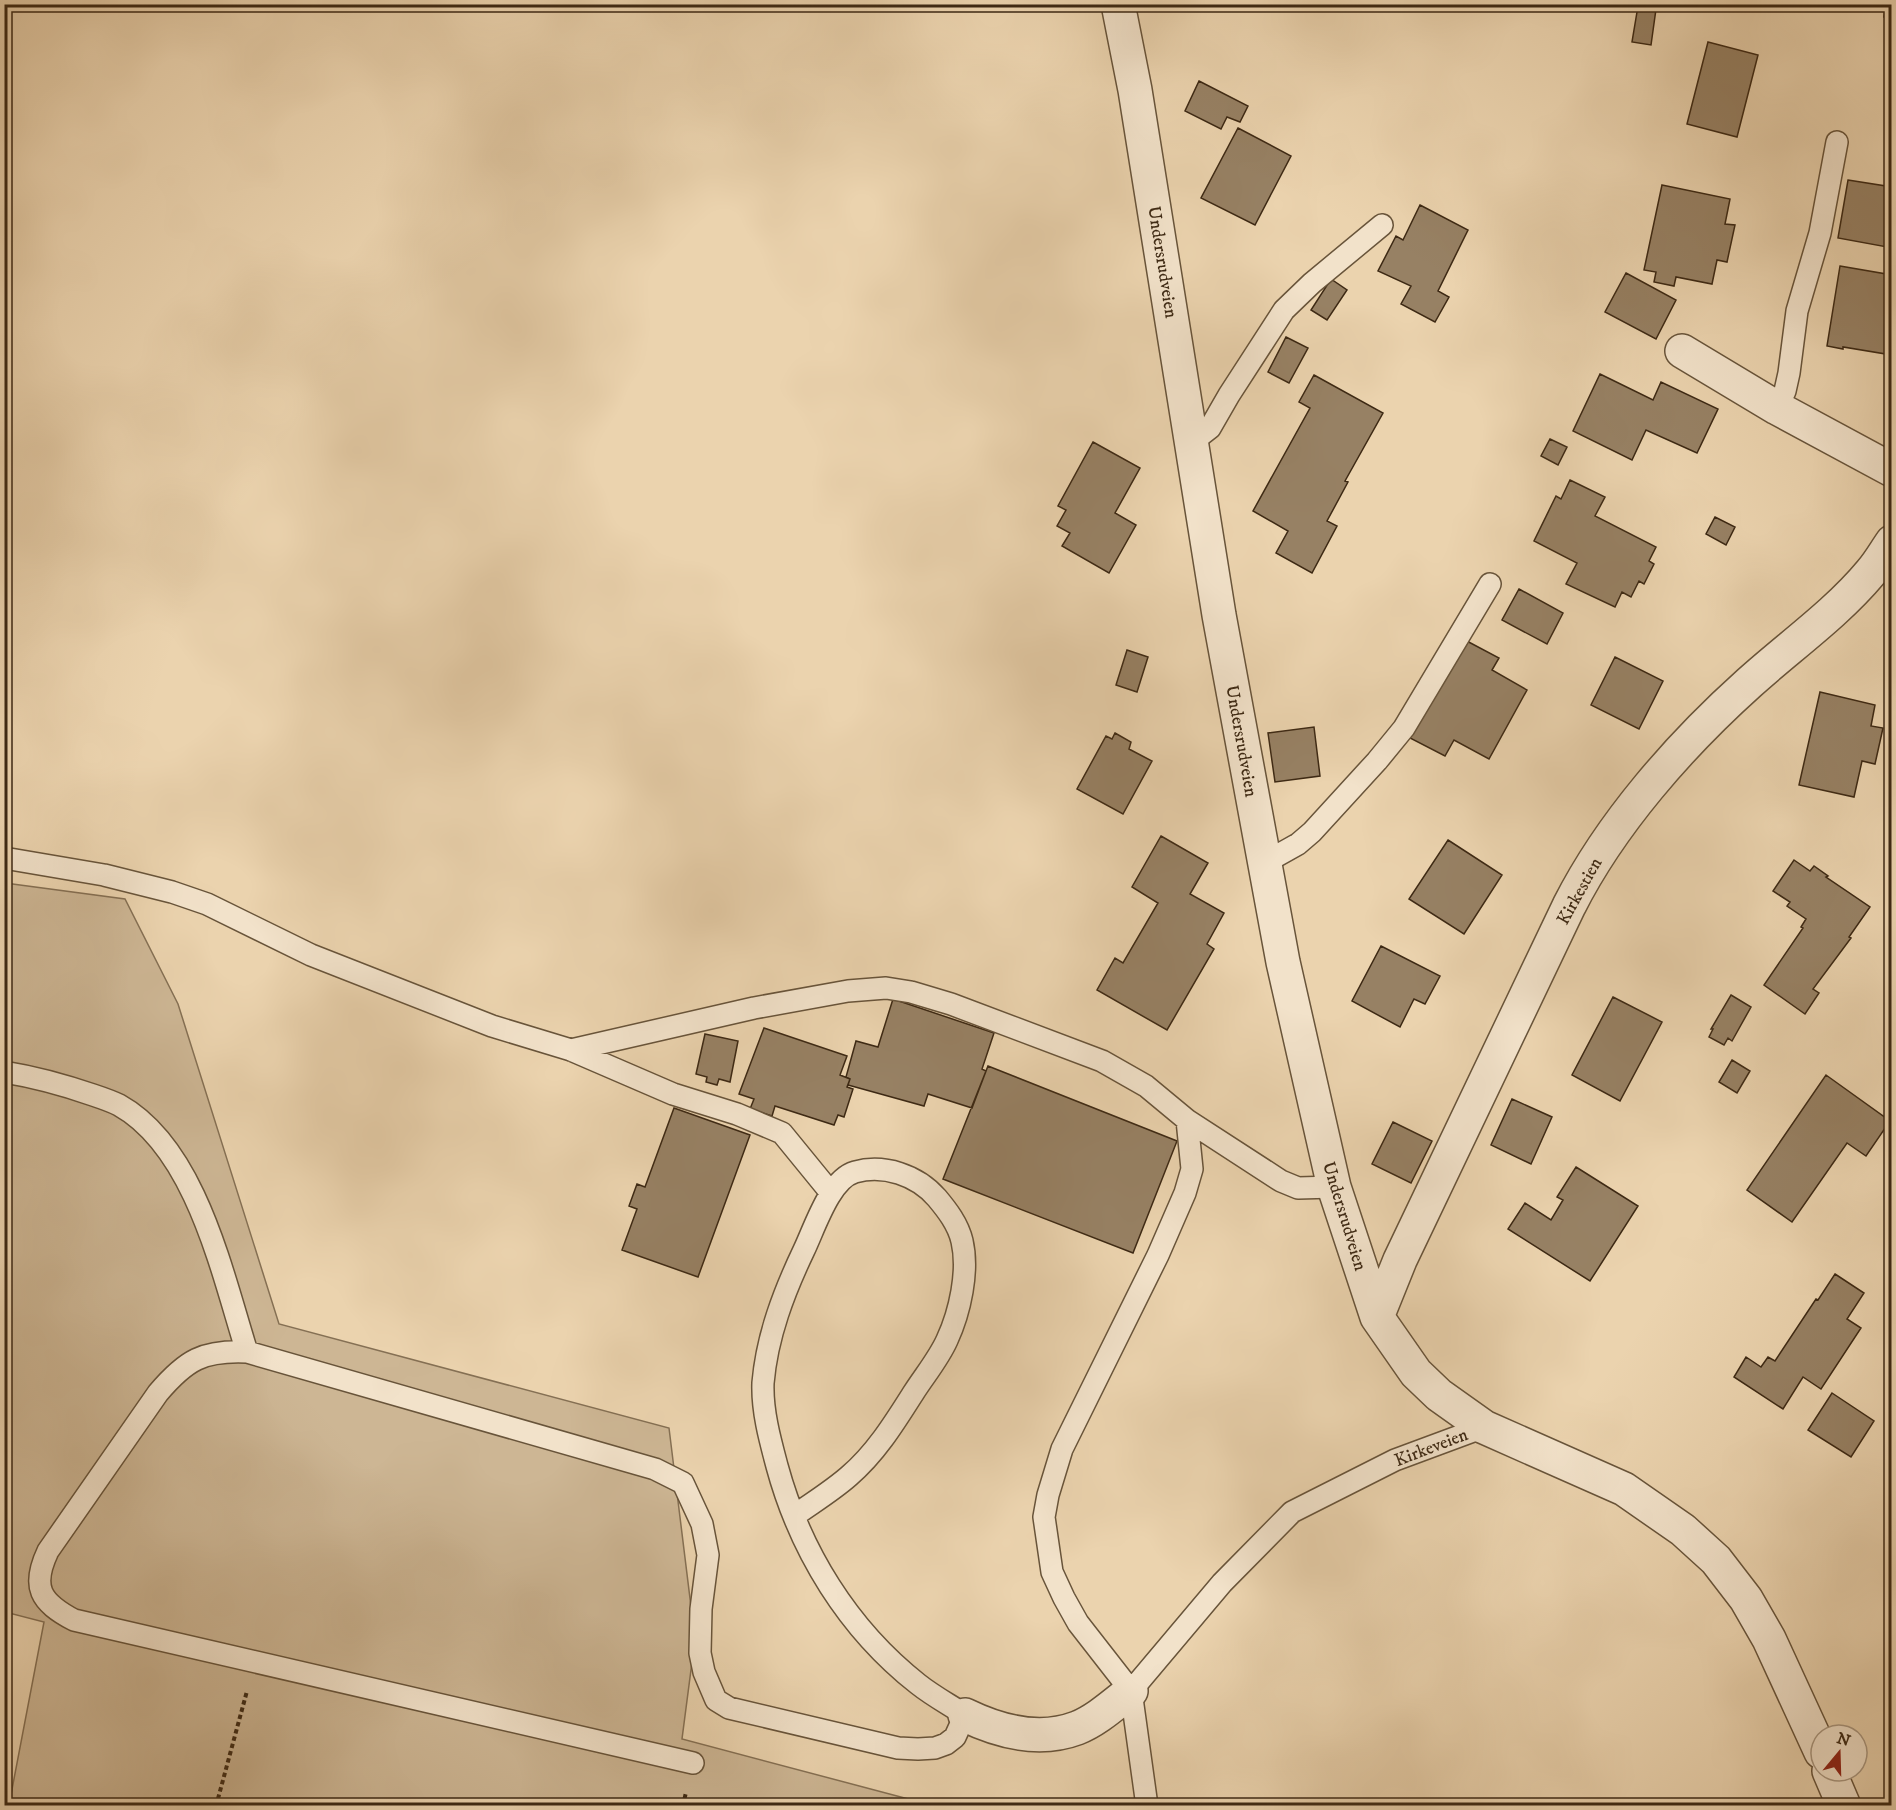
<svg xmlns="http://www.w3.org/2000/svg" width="1896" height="1810" viewBox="0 0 1896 1810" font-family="'IM FELL DW Pica',serif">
<rect width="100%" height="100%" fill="#ebd3ae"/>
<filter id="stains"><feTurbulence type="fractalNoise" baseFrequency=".00333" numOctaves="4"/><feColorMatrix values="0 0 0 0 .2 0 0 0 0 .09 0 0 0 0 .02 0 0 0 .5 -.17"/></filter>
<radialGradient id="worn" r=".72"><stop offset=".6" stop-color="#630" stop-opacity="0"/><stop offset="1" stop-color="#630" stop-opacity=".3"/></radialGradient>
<path fill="#cdb694" stroke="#857054" stroke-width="1.5" d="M5 883 125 899 178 1004 279 1324 669 1428 695 1639 682 1739 931 1805H9L44 1622 5 1612Z"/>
<path fill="#978164" stroke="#3d2914" stroke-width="1.5" d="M1886 4H1892V19L1884 17Z
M1638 6 1656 9 1651 45 1632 42Z
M1708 42 1758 55 1737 137 1687 124Z
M1199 81 1248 106 1240 122 1227 117 1221 129 1185 111Z
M1238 128 1291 156 1255 225 1201 198Z
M1848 180 1892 187V219L1887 247 1838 238Z
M1662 185 1730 199 1725 224 1735 225 1727 262 1717 260 1712 284 1676 277 1674 286 1654 282 1656 272 1644 270Z
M1420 205 1468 230 1438 291 1449 297 1435 322 1401 304 1411 286 1378 271 1396 236 1403 240Z
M1840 266 1892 275V355L1843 347V349L1827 346Z
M1626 273 1676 300 1656 339 1605 312Z
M1331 279 1347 290 1327 320 1311 310Z
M1286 337 1308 348 1289 383 1268 372Z
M1600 374 1653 400 1661 382 1718 409 1697 453 1646 430 1632 460 1573 431Z
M1314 375 1383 413 1345 481 1348 482 1327 521 1337 526 1312 573 1276 553 1288 531 1253 511 1310 408 1299 402Z
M1550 439 1567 447 1558 465 1541 456Z
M1093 442 1140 468 1115 513 1136 525 1109 573 1062 546 1070 533 1057 526 1066 510 1058 506Z
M1570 480 1605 497 1595 516 1656 547 1649 561 1654 564 1644 584 1639 581 1631 597 1622 592 1615 607 1566 584 1577 563 1534 541 1556 496 1561 499Z
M1715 517 1735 527 1726 545 1706 534Z
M1519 589 1563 613 1547 644 1502 620Z
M1463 639 1499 658 1492 670 1527 690 1489 759 1454 740 1445 756 1410 738Z
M1127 650 1148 657 1137 692 1116 685Z
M1615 657 1663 681 1639 729 1591 705Z
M1820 692 1875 705 1871 726 1883 728 1875 764 1862 761 1854 797 1799 785Z
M1314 727 1320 776 1275 782 1268 733Z
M1115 733 1131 742 1129 749 1152 761 1123 814 1077 789 1106 736 1112 739Z
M1161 836 1208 863 1190 894 1224 913 1207 944 1214 949 1167 1030 1097 990 1115 958 1123 963 1158 903 1132 887Z
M1448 840 1502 875 1464 934 1409 899Z
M1794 860 1810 871 1814 866 1828 876 1826 877 1870 907 1849 937 1851 938 1813 989 1819 993 1805 1014 1764 985 1803 928 1801 927 1806 919 1787 906 1790 902 1773 891Z
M1381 946 1440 976 1425 1004 1414 999 1400 1027 1352 1001Z
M1731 995 1751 1007 1732 1041 1728 1038 1724 1045 1709 1037 1713 1029H1711Z
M1613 997 1662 1022 1620 1101 1572 1075Z
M893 999 994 1033 982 1069 986 1071 972 1108 928 1094 924 1106 848 1085 850 1079 846 1077 856 1041 878 1047Z
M764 1028 847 1056 840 1075 850 1079 847 1087 853 1089 844 1117 838 1115 834 1125 775 1106 772 1116 750 1109 754 1099 739 1094Z
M705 1034 738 1041 730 1082 719 1079 717 1085 706 1082 707 1077 696 1074Z
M1732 1060 1750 1071 1737 1093 1719 1082Z
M988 1066 1177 1141 1133 1253 943 1179Z
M1826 1075 1890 1121 1866 1156 1847 1143 1792 1222 1747 1190Z
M1512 1099 1552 1117 1531 1164 1491 1145Z
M674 1108 750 1135 698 1277 622 1250 637 1209 629 1206 637 1184 645 1187Z
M1393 1122 1432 1141 1411 1183 1372 1164Z
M1576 1167 1638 1206 1590 1281 1508 1229 1525 1203 1551 1220 1563 1200 1557 1197Z
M1835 1274 1864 1293 1847 1319 1861 1328 1821 1389 1803 1377 1783 1409 1734 1377 1746 1357 1761 1367 1768 1357 1775 1361 1816 1299 1818 1300Z
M1832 1393 1874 1421 1851 1457 1808 1430Z"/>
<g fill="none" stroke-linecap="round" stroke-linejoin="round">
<defs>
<path id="service" d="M1777 408 1785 391 1789 373 1797 311 1820 233 1837 142
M1192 442 1210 428 1229 395 1284 310 1312 283 1382 225
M4 858 104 875 172 892 207 904 311 955 492 1026 571 1050 673 1094 737 1114 782 1133 831 1193
M1264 863 1298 844 1312 832 1377 761 1404 728 1490 584
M571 1050 754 1008 848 991 886 988 911 992 951 1004 1102 1061 1146 1086 1187 1120 1281 1181 1298 1188 1334 1187
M4 1072C35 1077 64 1085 93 1095 102 1098 111 1101 119 1105 196 1148 222 1273 247 1352
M1131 1691 1078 1623 1064 1598 1052 1572 1044 1517 1048 1495 1062 1449 1158 1255 1185 1193 1192 1169 1187 1120
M1131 1691 1222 1583 1292 1512 1395 1460 1484 1427
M1131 1691 1147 1806
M693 1763 74 1620C40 1602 31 1587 48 1551L158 1393C186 1360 203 1350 247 1352L655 1469 683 1483 702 1524 708 1555 701 1609 700 1653 704 1672 716 1700 729 1708 898 1748 918 1749 935 1748 946 1744 955 1737 965 1715C950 1705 933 1696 918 1684 848 1629 800 1551 777 1466 770 1440 762 1411 763 1383 767 1336 784 1292 804 1250 815 1227 830 1179 855 1172 884 1164 917 1175 937 1198 947 1210 958 1224 962 1241 969 1271 960 1312 947 1340 939 1358 925 1375 914 1392 895 1422 876 1453 849 1476 832 1491 812 1503 794 1516"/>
<path id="minor" d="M1118 4 1135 90 1219 615 1283 962 1334 1187 1377 1317 1416 1373 1439 1395 1484 1427 1624 1489 1683 1530 1716 1560 1746 1599 1769 1639 1821 1752
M1682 351 1777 408 1892 470
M1377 1317 1400 1260 1569 906C1611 823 1680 745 1749 683 1790 646 1836 614 1871 572 1879 563 1885 552 1892 542
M965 1715C1000 1732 1040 1742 1077 1728 1097 1720 1114 1704 1131 1691
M1829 1771 1844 1806"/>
</defs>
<use href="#service" stroke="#68543a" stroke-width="24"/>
<use href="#minor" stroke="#68543a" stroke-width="36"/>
<path stroke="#3d2914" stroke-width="4" stroke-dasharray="4.5 3" stroke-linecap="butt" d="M216 1806 247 1691
M683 1806 686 1792"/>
<use href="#service" stroke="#f2e2ca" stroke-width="21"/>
<use href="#minor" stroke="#f2e2ca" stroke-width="33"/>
</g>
<g text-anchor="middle" stroke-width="6" stroke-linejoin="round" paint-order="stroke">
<g font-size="18" fill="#3d2914" stroke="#f2e2ca">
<text transform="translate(1163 262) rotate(81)" y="6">Undersrudveien</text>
<text transform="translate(1242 741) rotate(80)" y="6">Undersrudveien</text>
<text transform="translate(1579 891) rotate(-61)" y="6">Kirkestien</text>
<text transform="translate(1345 1216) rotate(73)" y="6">Undersrudveien</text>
<text transform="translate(1431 1447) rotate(-21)" y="6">Kirkeveien</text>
</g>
</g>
<rect width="1896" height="1810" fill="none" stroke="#ebd3ae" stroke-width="24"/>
<rect x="6" y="6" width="1884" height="1798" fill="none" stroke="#3d2914" stroke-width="3"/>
<rect x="12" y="12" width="1872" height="1786" fill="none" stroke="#3d2914" stroke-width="1.5"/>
<g transform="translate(1839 1753) rotate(19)"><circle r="28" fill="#f2e2ca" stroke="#aa9881" stroke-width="1.5"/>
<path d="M0-4.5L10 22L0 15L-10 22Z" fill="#8f2418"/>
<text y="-9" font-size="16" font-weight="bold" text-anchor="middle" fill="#3d2914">N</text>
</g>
<rect width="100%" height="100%" filter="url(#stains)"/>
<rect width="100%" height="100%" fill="url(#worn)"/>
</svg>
